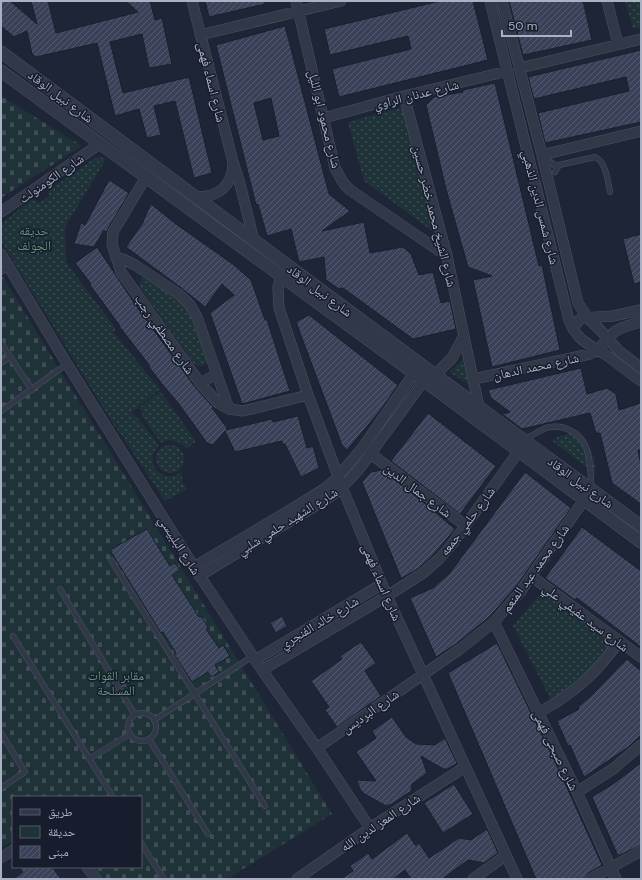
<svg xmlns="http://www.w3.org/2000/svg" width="642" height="880" viewBox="0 0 642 880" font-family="'DM Sans','Noto Naskh Arabic',sans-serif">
<defs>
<pattern id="green-dots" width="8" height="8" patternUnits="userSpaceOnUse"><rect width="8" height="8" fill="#1f3238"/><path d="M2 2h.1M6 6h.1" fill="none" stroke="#3d4d53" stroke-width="1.8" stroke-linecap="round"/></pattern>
<pattern id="cemetery-stones" width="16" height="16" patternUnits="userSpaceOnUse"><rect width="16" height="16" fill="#1f3238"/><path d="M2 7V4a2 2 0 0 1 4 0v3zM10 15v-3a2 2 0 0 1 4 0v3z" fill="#3d4d53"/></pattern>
<pattern id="building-hatch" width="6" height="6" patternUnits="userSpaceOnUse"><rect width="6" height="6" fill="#394258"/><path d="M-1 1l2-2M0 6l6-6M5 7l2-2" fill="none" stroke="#535b6e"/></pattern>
</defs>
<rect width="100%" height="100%" fill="#1d2537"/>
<path fill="url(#green-dots)" d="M625 1H641V28L633 29Z
M403 107 439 236 364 181 348 122Z
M99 157 104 158 105 161 65 227 66 262 116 329 113 332 160 389 115 427 1 241V224L32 199 39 203 49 196 48 191 95 158Z
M144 277 179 299 190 309 208 361 203 366 195 365 139 286 140 280Z
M464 358 469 385 449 372Z
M160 391 196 441 186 449C180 441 171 438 161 443L142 416V412L139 408Z
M132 413 136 417 138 418 159 445C142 462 162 486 182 472V482L187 489 165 501 116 427Z
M571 433C592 443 594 453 596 474L552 441 560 436Z
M156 459a14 14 0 1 1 28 0a14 14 0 1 1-28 0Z
M544 589 621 650 592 680 556 710 513 626Z"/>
<path fill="url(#cemetery-stones)" d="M1 96 82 146 1 198Z
M1 274 332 814 227 879H98L90 867H141V797H13V840L1 848Z"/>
<path fill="url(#building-hatch)" stroke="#191f2e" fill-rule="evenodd" d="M1 1H10L37 24 31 1H48L56 33 138 12 126 1H150L155 20 162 18 172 64 149 68 142 34 110 42 123 93 189 77 212 173 194 178 175 101 154 106 161 135 147 138 139 109 115 116 97 43 36 57 32 54 27 31 14 37 1 26Z
M205 1H264L265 4 209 17Z
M440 1H473L488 60 339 97 332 69 411 49 408 36 330 55 324 29Z
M509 1H583L592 40 523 55Z
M285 26 329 194 350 211 322 231 364 222 370 253 403 247 411 254 419 275 433 272 441 303 450 301 456 329 413 339 343 288 339 289 326 280 324 257 299 262 291 229 267 236 258 204 256 205 216 45ZM271 98 279 136 263 140 254 103Z
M641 50V122L545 143 538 113 629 91 626 77 534 99 528 77Z
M495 83 539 266 542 265 560 350 492 367 473 280 492 276 468 267 447 193 426 105 434 97 463 92V90Z
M109 180 129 193 106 232 104 230 94 247 74 244 81 223 85 225Z
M151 204 176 224 234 265 251 280 265 320H267L290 391 242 404 210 313 234 295 222 284 205 307 184 290 126 247 144 221H143Z
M641 234V282L634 284 623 239Z
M97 247 137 307 195 387 213 407 212 408 227 428 226 430 272 419 273 422 298 416 307 448 313 446 319 468 301 477 285 444 283 445 282 441 235 452 225 431 213 445 207 443 179 404 162 384 149 367 150 366 119 326H120L90 285 91 284 75 263Z
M309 315 398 385 379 412 347 450 342 445 296 322Z
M581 368 587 394 607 388 616 394 619 410 641 403V450H638L641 465V504L612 483 600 433H596L590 413 522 429 502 414 510 412 491 398 488 390Z
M428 413 496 466 460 514 391 461Z
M382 470 423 502 455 529 434 554 419 568 404 577 401 578 362 482 371 472Z
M525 472 571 508 515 588 489 617 456 644 436 657 410 598 433 588 449 574Z
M582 527 641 571V647L577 598 575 600 545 578Z
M147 529 170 566 175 563 180 570 172 575 199 617 201 616 208 627 206 629 219 648 223 645 230 656 215 665 219 672 211 677 208 672 192 682 174 654 176 653 163 632 161 633 110 550Z
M282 616 287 626 276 633 270 623Z
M361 642 376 663 365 671 381 696 337 727 325 710 329 707 311 681 342 659 340 656Z
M497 643 558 768 602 865 587 874 584 879H536L448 673Z
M627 659 641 671V735L627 748 584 777 570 745 568 746 557 721 579 709 578 707 590 697Z
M392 717 406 737 416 744 435 745 445 738 457 763 448 769H443L421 756 427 773 412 784 411 791 392 804 386 806 363 793 360 789 357 780 376 781 356 752 376 738 372 731Z
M641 763V845L618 856 592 797 613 784Z
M454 784 473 814 443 833 424 803Z
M487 829 498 853 484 863 468 860 442 879H411L405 870 393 879H341L353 871 350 866 368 853 372 859 407 833 416 846 419 843 429 858 459 838 471 840Z
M19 867H52L61 879H14L23 872Z"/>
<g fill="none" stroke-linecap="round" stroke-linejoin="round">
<defs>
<path id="service" d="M544 157 557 167
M555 172 559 165 595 157C606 161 608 182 610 192
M1 272 9 266
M1 343 32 390
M1 363 10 357
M1 411 67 364
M524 440C531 436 539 431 546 428 563 423 582 433 587 450 591 462 590 475 592 488
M111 560 265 806
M60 589 135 715
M13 636 113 797
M128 727a14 14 0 1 1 28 0a14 14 0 1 1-28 0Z
M154 720 253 656
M1 733 25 772 1 788
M149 739 208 834
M89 759 130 734
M141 843 164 879"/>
<path id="minor" d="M192 1 233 162 240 184 254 241
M296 1 335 168 344 184 350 190 447 256
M490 1 569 320C578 342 588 343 606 355 618 363 629 373 641 381
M502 1 542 155 578 303 587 317 603 333 618 350 641 368
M607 1 618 44
M200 35 341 1
M520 68 641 39
M404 96 447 256 479 407
M324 118 404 96 508 71
M542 155 641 131
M146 177 113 232 112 244 121 272 200 383 218 403 229 409 243 411 308 395
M197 197C219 197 232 186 233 164
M1 212 101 143
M1 254 67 364 194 567 262 670 317 748 370 828
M116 258 123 259 135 265 180 295 190 305 197 317 229 409
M281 275 278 288 279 308 308 395 342 487 387 596 517 879
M573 329 578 321 582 318 613 316 641 310
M435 375 452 358 464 336
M474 379 590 354C600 350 604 342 611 335 619 327 631 325 641 322
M200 383 217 374
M371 454 466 526
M194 567 295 507 324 489 335 480 363 447 414 373
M199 576 327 499C351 483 368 458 384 435 398 417 411 398 424 380
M531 576 641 657
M494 622 577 792 616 879
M255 660 382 584
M262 670 387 596 423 573 439 559 453 543 519 451
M538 713C573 694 596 674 619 641
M317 748 460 649 494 622 520 592 584 500
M577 792 613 769 641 745
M1 858 13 850
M87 867 96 879
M297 879 370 828 465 767
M473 879 505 856
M590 879 641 851"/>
<path id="tertiary" d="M1 52 435 375 641 526
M1 71 414 373 641 542"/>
</defs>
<use href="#service" stroke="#4c5263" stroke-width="6"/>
<use href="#minor" stroke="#4c5263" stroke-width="11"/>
<use href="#tertiary" stroke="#4c5263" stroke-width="13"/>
<use href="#service" stroke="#313848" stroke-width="5"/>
<use href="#minor" stroke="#313848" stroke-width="10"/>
<use href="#tertiary" stroke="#313848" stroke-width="12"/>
</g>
<g text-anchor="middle" stroke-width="3" stroke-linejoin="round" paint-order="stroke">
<g font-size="13" fill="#aab1c5" stroke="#171d2c">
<text transform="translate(212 82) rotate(76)" y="5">شارع اسماء فهمى</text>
<text transform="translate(416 94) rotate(-14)" y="5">شارع عدنان الراوي</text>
<text transform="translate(61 96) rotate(37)" y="5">شارع نبيل الوقاد</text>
<text transform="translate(325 119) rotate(76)" y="5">شارع محمود ابو الليل</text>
<text transform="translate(51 178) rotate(-35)" y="5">شارع الكومنولث</text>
<text transform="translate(541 207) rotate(76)" y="5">شارع شمس الدين الذهبي</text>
<text transform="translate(435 216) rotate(76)" y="5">شارع الشيخ محمد خضر حسين</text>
<text transform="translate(320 290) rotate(37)" y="5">شارع نبيل الوقاد</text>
<text transform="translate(165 334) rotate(55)" y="5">شارع مصطفي رجب</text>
<text transform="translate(536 366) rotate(-12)" y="5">شارع محمد الدهان</text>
<text transform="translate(581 482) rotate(36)" y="5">شارع نبيل الوقاد</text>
<text transform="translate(418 490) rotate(37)" y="5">شارع جمال الدين</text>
<text transform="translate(287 521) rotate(-32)" y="5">شارع الشهيد حلمي شلبي</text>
<text transform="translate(467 521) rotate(-53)" y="5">شارع حلمي جمعه</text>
<text transform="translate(180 545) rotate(58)" y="5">شارع البلبيسي</text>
<text transform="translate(535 568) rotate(-54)" y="5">شارع محمد عبد المنعم</text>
<text transform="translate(382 582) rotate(67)" y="5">شارع اسماء فهمى</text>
<text transform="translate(586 617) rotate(37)" y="5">شارع سيد عفيفي علي</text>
<text transform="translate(319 622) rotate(-31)" y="5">شارع خالد الفنجري</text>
<text transform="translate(370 711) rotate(-35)" y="5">شارع البرديس</text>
<text transform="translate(556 750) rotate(64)" y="5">شارع صبحى فهمى</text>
<text transform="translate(380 822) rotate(-34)" y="5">شارع المعز لدين الله</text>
</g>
<g font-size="13" fill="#619674" stroke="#171d2c">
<text x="34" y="235">حديقه<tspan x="34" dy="15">الجولف</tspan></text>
<text x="116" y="680">مقابر القوات<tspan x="116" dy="15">المسلحة</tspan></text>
</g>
</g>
<rect width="642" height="880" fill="none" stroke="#aab1c5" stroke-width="4"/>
<rect x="12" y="796" width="130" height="72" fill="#171d2c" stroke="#525869"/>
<rect x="20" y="809" width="20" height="6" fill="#313848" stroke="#525869"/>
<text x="48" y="816" font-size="12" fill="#aab1c5">طريق</text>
<rect x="20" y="826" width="20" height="12" fill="#1f3238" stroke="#525869"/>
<text x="48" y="836" font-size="12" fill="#aab1c5">حديقة</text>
<rect x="20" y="846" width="20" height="12" fill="url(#building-hatch)" stroke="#525869"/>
<text x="48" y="856" font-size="12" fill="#aab1c5">مبنى</text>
<path d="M502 30v6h69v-6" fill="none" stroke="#aab1c5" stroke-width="2"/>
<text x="508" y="30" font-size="12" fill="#aab1c5" stroke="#171d2c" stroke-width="3" paint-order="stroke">50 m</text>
</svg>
